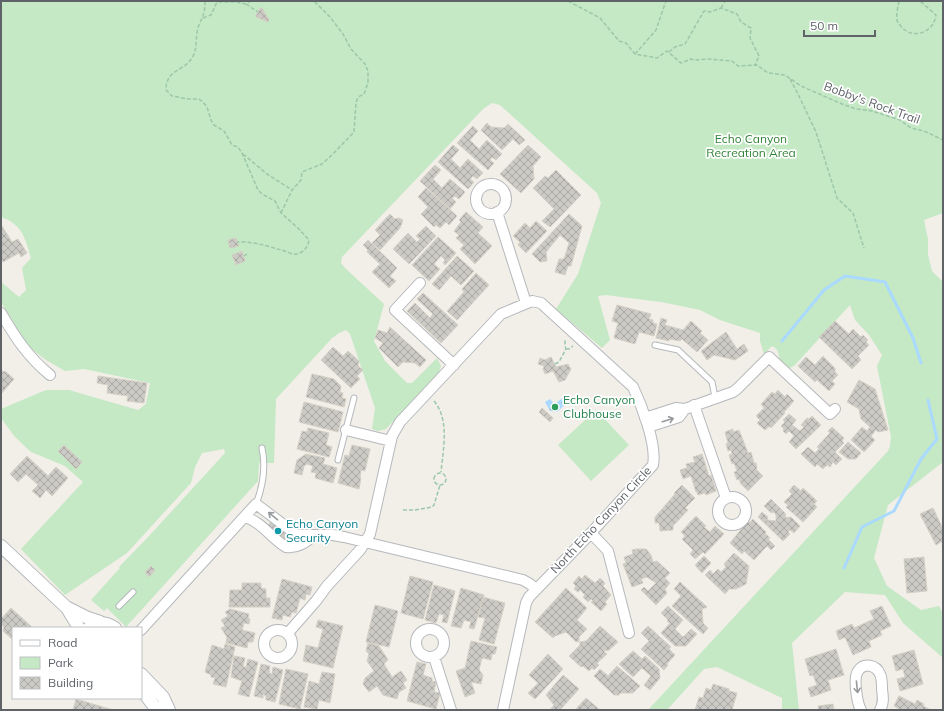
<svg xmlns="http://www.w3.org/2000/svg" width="944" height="711" viewBox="0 0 944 711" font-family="Mulish,sans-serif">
<defs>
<pattern id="water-ripples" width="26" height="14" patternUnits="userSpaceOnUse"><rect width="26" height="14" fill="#aadaff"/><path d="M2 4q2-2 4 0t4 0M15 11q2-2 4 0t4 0" fill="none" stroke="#8eb4d2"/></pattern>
<pattern id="building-cross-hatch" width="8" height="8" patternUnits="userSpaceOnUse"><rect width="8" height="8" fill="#cccac5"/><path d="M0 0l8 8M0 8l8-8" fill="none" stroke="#a9a8a4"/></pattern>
</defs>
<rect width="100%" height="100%" fill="#f1efe8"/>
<path fill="#c5e8c5" d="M1 1H943V213L924 220 928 239V255L932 271 943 282V462L888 505 874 558 887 586 921 610 939 606 943 614V658L903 623 885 595 845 592 792 643 799 710H782V698L717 667 704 669 667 710H648L888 451 890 446 891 437 877 366 882 355 869 335 855 320 850 305 794 366 787 369C785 368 783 366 781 364 777 358 782 351 772 346L764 354 760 341V333L720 320 700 310 661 302 606 295 598 296 610 340 602 348 556 309 578 274 601 203 597 193 500 105 492 103 483 109 342 257 341 263 346 269 384 304 374 341 385 361 407 383H412L437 358 441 366 439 373 386 429 378 431 372 429 375 408 350 334 346 330 339 333 334 337H333L276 399 274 463H259L258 481 126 627 107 608 104 611 91 600 120 568 119 567 149 536 225 453 224 449 202 453 195 467 191 483 127 553 65 595 21 549 83 482 65 466 31 452 15 437 1 418V409L46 390H69L138 410 146 404 150 383 84 369 65 371 46 360 29 347 1 302V282L19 297 26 290 22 268 31 258C25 238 23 225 1 217Z
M596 410 629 445 591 481 558 445Z"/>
<path fill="url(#water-ripples)" d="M563 398 568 402 557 412 550 411 545 402 550 399 554 404Z"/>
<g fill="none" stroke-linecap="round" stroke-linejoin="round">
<path stroke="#aadaff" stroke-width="3" d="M782 341 824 290 845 276 885 282 913 338 921 363
M844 568 862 527 894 511 921 459 937 439 928 400"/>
</g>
<path fill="url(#building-cross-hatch)" stroke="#d6d1c6" d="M260 8H262L269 20 268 22 256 17V15Z
M487 123 491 127 504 128 508 124 525 140 519 145 513 139 502 150 481 130Z
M473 126 478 131 470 140 479 149 487 140 502 154 496 160 492 157 490 160 494 163 488 170 457 143Z
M453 145 459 150 451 159 460 168 468 159 483 173 477 179 473 176 470 179 474 182 468 189 438 162Z
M528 145 541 157 533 166 534 179 521 193 500 174Z
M435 165 441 170 433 179 442 188 450 179 465 192 459 199 455 196 452 198 456 202 450 209 420 181Z
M556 170 581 195 550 227 542 221 554 209 533 188 545 176 548 178Z
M426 188 457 216 449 225 446 222 440 228 436 225 434 227 421 214 428 207 418 197Z
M466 212 483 227 478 233 492 246 475 264 460 249 464 245 456 238 459 235 454 231 461 222 459 220Z
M390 214 395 219 399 218 403 220 400 228 380 250 372 243 380 235 375 230Z
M569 214 582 226 571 266H568L565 275 555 272 559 259H564L569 243 560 235 546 252 547 261 540 262 532 254Z
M536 221 547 231 526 253 518 245 520 242 513 236 525 223 530 228Z
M2 226 12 242 18 239 27 253 21 257 19 253 3 262 1 258V227Z
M426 226 436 236 409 264 393 249 408 233 417 242 420 239 416 236Z
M438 237 456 253 445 265 443 263 445 260 441 256 434 264 440 269 429 281 412 265Z
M236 238 239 246 230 248 228 240Z
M368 240 397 268 390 276 396 281 389 288 372 272 380 264 367 252 368 250 363 245Z
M242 251 245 261 236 265 232 255Z
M457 256 474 271 461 285 451 276 439 290 432 284Z
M476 273 489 285 457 320 447 311 464 292 462 289Z
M423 293 458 325 441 343 407 311 415 303 430 318 433 314 417 299Z
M617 305 651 314 649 319 653 320V323L657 324 654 336 639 332 635 344 614 338 618 323 612 321Z
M661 318 667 320 665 325 683 330 691 321 702 331 700 333 708 340 697 352 682 339 680 341 669 339V341L656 338Z
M835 321 849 334 853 329 861 337 863 335 868 340 866 342 869 345 858 356 861 360 852 369 819 337Z
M390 327 426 360 420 367 415 363 403 362 398 367 379 348 383 343 375 338 378 330 387 333Z
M726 332 737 349 744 344 748 351 735 360 714 355 707 360 701 351Z
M333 347 343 356 348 351 359 361 358 366 363 370 357 376 360 379 351 388 321 360Z
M823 356 835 368V372L838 375 832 381 835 384 829 391 817 380 815 382 798 366 806 357 815 365Z
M551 357 556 367 568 364 571 369 565 380 559 382 553 371 545 374 543 369 544 366 538 364 540 358 545 360Z
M1 370 4 372 5 371 14 379 2 393Z
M312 374 334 379 341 386 340 392 343 393 342 398 346 399 344 407 306 397Z
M98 376 147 383 144 403 127 401 128 396 107 393 108 385 97 383Z
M859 380 875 389 888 430 878 432 876 430 871 436 875 440 864 452 851 440 862 427 867 431 870 427 861 419 859 409 847 402Z
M778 390 785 397 787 394 794 401 784 412 785 413 771 428 770 426 765 430 757 423 760 420 756 416 764 408 761 404 772 392 775 394Z
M304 402 343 412 338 432 299 422Z
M542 408 553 418 550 422 539 412Z
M789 414 796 420 792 425 800 431 804 427 801 425 807 418 809 419 812 416 821 425 796 449 789 442 794 436 789 431 786 434 783 431 784 429 781 426 785 422 783 420Z
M832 427 844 438 842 441 844 443 835 452 842 459 836 465 833 462 830 467 827 465 823 469 817 464 815 467 801 454 808 447 815 453 819 449 817 447 830 433 828 431Z
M308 428 329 433 326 445 332 447 329 457 297 449 302 431 307 432Z
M733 429V432L739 430 748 453 751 452 754 463H756L757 468 756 469 763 476 748 491 741 484 739 479 737 480 734 472 737 471 734 463 732 464 729 455 732 454 731 450 728 451 726 444 728 443 725 432Z
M848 442 861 453 856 459H848L839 452Z
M64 445 82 462 76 469 58 451Z
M352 445 370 449 365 471 361 470 360 478H361L359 489 338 483 345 455 349 456Z
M306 454 325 458 323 464 337 468 333 483 315 478 316 473 311 472 313 466 307 464 304 466 302 475 294 473 297 460Z
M702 454 709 476 711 475 716 491 706 495 705 493 698 495 697 492H696L691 476 683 479 680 470 687 468 686 464 695 462 693 457Z
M27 456 48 476 56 467 68 478 52 496 46 490 40 498 32 491 38 485 26 474 18 482 10 474Z
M682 485 695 498 685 508 688 510 673 526V530L660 531 659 523H655V517L675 494 674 493Z
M794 485 801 491 803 488 817 501 814 504 817 507 803 522 786 507 788 505 784 502 792 494 789 491Z
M771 499 785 513 786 518 791 517 800 526 794 533 790 530 788 532 790 534 783 541 758 517 762 512 768 517 767 520 776 521V515L774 512 771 513 764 506Z
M933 508 943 529V541L936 545 920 514Z
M696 516 706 526 704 527 710 532 715 526 724 534 705 554 703 552 695 559 690 554 693 550 682 539 685 536 681 532Z
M753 519 766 532 765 533 770 538 768 539 775 546 771 550 767 546 754 560 744 551 742 554 730 543 748 521 749 523Z
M273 520 289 535 283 541 267 526Z
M636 549H646L651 555 653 562 657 561 670 573 665 578 670 583 665 589 667 593 656 605 641 590 644 587 648 591 656 583 647 577 641 579 643 583 632 587 623 564 626 563 624 557 633 554 632 550Z
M734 553 749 566 746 584 736 589H729L725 594 705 575 710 570 713 574 718 569 721 572 726 567 724 564Z
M704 556 711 563 702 573 695 565Z
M924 557 927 591 907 593 904 559Z
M151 566 155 570 149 577 145 572Z
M585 575 595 583 600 578 605 583 603 586 611 595 605 602 607 604 601 611 591 602 593 601 591 599 588 602 583 597 585 595 580 590 578 592 574 589 576 586 573 583 579 576 582 579Z
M410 576 433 582 423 619 401 613Z
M282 579 312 587 310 595 306 594 305 600 300 598 296 613 292 612 290 617 283 615 282 620 272 618Z
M680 582 707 607 702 609 703 623 708 628 703 634 672 606 681 596 674 589Z
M242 583H261V588L266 589V598H270V607H229L230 590H242Z
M434 585 455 591 447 623 442 622 444 615 439 614 436 623 425 620Z
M461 588 484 595 474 629 469 628 471 622 464 620 461 628 451 626Z
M566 588 587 608 577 620 587 629 579 637V642L575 641 566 632 555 636 553 638 535 622Z
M483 597 505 603 494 644 479 640 485 618 478 617Z
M375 605 398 611 389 647 366 642Z
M668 606 683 620 675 629 683 637 691 629 697 634 686 646H675L661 633 670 623 667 621 668 620 661 613Z
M882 606 891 626 880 631 882 635 869 641 871 647 853 655 845 637 839 640 836 631 852 624 854 628 874 619 870 611Z
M11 608 33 628H13V640L3 631 4 627 1 624V619Z
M230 609 249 614 248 618 250 619 249 624 244 623 242 630 255 633 253 642H248L247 648 226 643 227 637 221 628 225 626 221 620 228 616 225 612Z
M318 620 343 626 333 668 303 661 306 645 318 648 323 629 316 627Z
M600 626 618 642 608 651 606 650 604 652 607 654 597 663 599 665 594 670 592 668 589 671 583 666 581 667 569 656 580 645V642L586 641Z
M648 626 671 647 669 649 675 655 667 664 668 665 664 670 641 649 649 641 641 633Z
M471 641 497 647 495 654H492L491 660 482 658 479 670 483 675 481 684 471 682 475 693 465 697 456 671 465 668Z
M368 643 379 646 388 660 384 664 392 677 401 671 407 680 403 683 406 688 399 692 397 699 383 695 377 686 369 692 363 684 365 678 374 671 367 661 369 654 366 651Z
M225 644 235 647 226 687 213 684 215 678 211 677V675L205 672 212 645 224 649Z
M836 649 844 675 828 680 831 690 811 697 808 688 817 685 813 675 810 676 805 659Z
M914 650 923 684 900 691 897 679 905 677 903 669 896 671 892 656Z
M633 651 642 659 645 656 659 669 660 678 650 690 644 685 651 676 642 668 633 677 619 664Z
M548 654 563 669 535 699 528 693 538 683 529 675Z
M234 656 245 658 243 667H246L248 659 258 662 249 697 238 694 242 681 231 677Z
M417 662 426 664 423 675 432 678V681L436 682 434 692 440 693 436 709 407 701Z
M261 664 270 666 269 673 272 674 273 667 283 670 275 702 266 700V696L263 694V698L254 696Z
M617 666 640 686 633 693H620L619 695H614L594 676 600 669 608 676Z
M286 669 308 674 300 709 279 704Z
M322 672 335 674 330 703 319 700 317 709 304 707 309 681 319 684Z
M563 675 579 689 560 710H550L554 705 546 695Z
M713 684 729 689V691L737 693 732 710H695L699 697 703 698 706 688 711 690Z
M899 696 915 704 917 700 924 704 923 706 931 710H901L894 706Z
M586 698 600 710H575Z
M76 699 113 710H73Z
M833 704 834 710H819L818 706Z"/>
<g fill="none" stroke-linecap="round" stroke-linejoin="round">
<defs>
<path id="service" d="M655 345 678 350 712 382 715 397
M338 460 354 398
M256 504C263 486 266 467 262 448
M119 606 133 592"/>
<path id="minor" d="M476 199a15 15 0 1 1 30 0a15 15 0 1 1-30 0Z
M497 212 526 303
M420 283 395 310 454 365
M1 313C15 337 28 357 50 375
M694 405 726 498
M645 418 676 408 685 409 733 392 737 389 769 357 830 414 835 409
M648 427 679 417 685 409
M346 430 391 441
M718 511a14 14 0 1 1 28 0a14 14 0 1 1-28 0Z
M245 517C262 522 271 538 286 547 297 549 306 542 315 535
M591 533 608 551 629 633
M416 643a14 14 0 1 1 28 0a14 14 0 1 1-28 0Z
M264 644a14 14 0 1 1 28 0a14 14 0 1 1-28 0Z
M141 630 256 504 297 535H333L344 537 523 580 530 584 536 589
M288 633 316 601 327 586 360 550 370 534 392 436 400 422 501 314 532 301 541 303 633 387C642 406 657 445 653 465L591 533 529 597 526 603 503 710
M434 657 451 710
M861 710C857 703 853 678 858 671 864 662 876 665 880 674 882 678 882 684 882 689 883 697 884 704 880 710"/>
<path id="tertiary" d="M1 546 66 607 88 618 100 622
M67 608 79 628
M89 628C97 621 106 622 115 628
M141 674 163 697 169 710
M141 689 157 710"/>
</defs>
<use href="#service" stroke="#b5b8bc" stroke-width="7"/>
<use href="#minor" stroke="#b5b8bc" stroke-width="12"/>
<use href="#tertiary" stroke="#b5b8bc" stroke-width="14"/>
<path stroke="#9cc7a9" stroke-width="1.5" stroke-dasharray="4 2" stroke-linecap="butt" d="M205 1C205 16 202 16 198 28 195 38 198 49 192 58 183 72 166 69 166 90L172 96 188 99H199L203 102 207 107 211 120 214 125 224 131 232 145 238 147 242 153 258 190 262 194 275 201 281 213 298 228 309 240C308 247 304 252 297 254 292 255 286 251 281 250 267 246 252 241 237 242
M568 1 600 18 619 41 626 43 635 54 657 58 667 51 681 63 691 59 694 60 709 59 732 61 738 66 757 65 768 73 785 75 801 86 842 104 856 109 872 111 900 120 911 128 924 131 943 140
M899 1C898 6 896 15 897 20 897 22 899 23 900 25 911 41 934 33 936 15L920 1
M246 4 258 12
M721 8 725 1
M203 18 211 15 216 4 218 2H236L246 4 250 1
M669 52 675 47 685 44 704 11 710 12 721 8 737 14 741 22 751 28 750 38 759 56 755 65
M635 54 656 30 666 1
M790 79 797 92 816 132 837 198 853 213 864 248
M243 154 267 174 292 190
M281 213 292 190 301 180 302 172 322 164 332 155 354 132 356 103 358 97 364 94 368 83V71L365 64 351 49 343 34 330 17 314 1
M244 256 247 254
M566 349H569L573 346
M555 364 559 362 566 349 565 346V341L567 340
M434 401C450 420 443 450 441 472
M434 479a6 6 0 1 1 12 0a6 6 0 1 1-12 0Z
M403 510H415L432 507 434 505 440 485"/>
<use href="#service" stroke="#fff" stroke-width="5"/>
<use href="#minor" stroke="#fff" stroke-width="10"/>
<use href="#tertiary" stroke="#fff" stroke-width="12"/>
</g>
<defs><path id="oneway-shaft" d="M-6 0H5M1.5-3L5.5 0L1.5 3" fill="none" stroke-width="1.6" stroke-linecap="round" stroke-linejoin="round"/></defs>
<g stroke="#979a9d">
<use href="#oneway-shaft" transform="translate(668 420) rotate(-17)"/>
<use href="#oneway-shaft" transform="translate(273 516) rotate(-141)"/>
<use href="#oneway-shaft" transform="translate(857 687) rotate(84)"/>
</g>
<circle fill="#2e9e5b" stroke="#fff" stroke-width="1.5" cx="555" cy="407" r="4"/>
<circle fill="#0f9aa8" stroke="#fff" stroke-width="1.5" cx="278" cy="531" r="4"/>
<g text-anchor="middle" stroke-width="3.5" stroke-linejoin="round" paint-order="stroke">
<g font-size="12" fill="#5f6368" stroke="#fff">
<text transform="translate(872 103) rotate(20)" y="4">Bobby's Rock Trail</text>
<text transform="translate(601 520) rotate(-47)" y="4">North Echo Canyon Circle</text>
</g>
<g font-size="12" fill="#348238" stroke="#fff">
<text x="751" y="143">Echo Canyon<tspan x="751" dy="14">Recreation Area</tspan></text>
</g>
<g font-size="12" fill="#27864d" stroke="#fff" text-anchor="start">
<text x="563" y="404">Echo Canyon<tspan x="563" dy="14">Clubhouse</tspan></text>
</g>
<g font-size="12" fill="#0d838f" stroke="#fff" text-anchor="start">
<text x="286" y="528">Echo Canyon<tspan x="286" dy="14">Security</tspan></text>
</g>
</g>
<rect width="944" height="711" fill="none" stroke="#5f6368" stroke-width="4"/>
<rect x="12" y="627" width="130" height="72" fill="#ffffff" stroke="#bfc1c3"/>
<rect x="20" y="640" width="20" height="6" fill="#ffffff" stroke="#bfc1c3"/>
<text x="48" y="647" font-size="12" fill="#5f6368">Road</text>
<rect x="20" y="657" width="20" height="12" fill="#c5e8c5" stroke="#bfc1c3"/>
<text x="48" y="667" font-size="12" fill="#5f6368">Park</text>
<rect x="20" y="677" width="20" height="12" fill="url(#building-cross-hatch)" stroke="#bfc1c3"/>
<text x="48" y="687" font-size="12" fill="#5f6368">Building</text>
<path d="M804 30v6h71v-6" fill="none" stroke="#5f6368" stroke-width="2"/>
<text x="810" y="30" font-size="12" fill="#5f6368" stroke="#ffffff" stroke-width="3" paint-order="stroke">50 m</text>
</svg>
